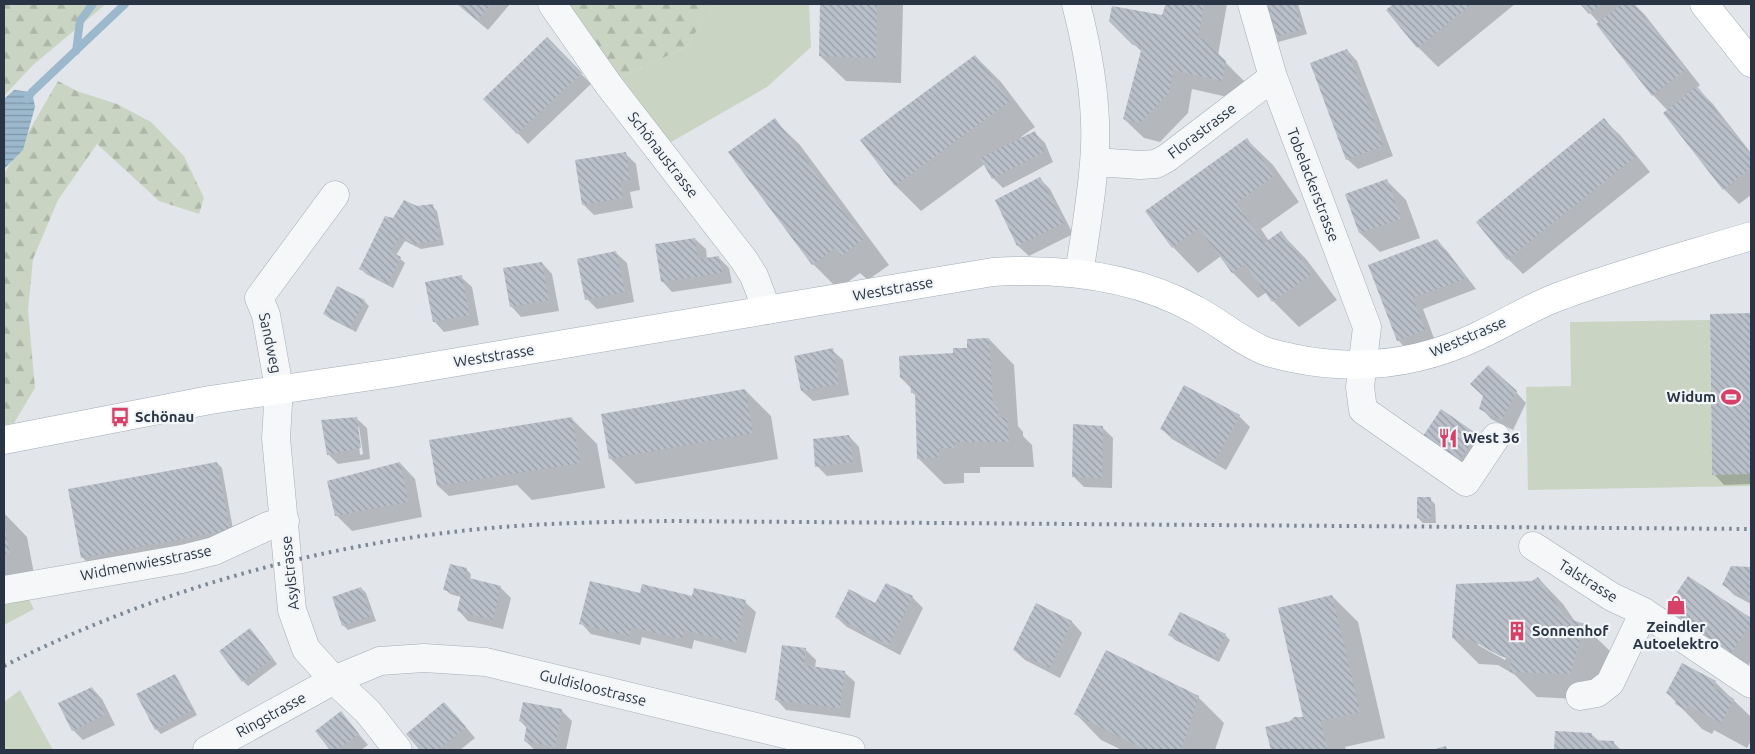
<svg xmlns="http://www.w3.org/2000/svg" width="1755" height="754" viewBox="0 0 1755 754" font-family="Ubuntu,sans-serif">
<defs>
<pattern id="forest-firs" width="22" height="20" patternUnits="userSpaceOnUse" patternTransform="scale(1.25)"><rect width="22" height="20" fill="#c9d5c2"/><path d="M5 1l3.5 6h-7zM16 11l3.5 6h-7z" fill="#adb7a8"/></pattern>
<pattern id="water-rules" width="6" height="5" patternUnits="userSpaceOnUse" patternTransform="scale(1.25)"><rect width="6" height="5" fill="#9bb8cc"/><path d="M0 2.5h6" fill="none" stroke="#7e96a7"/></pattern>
<pattern id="building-back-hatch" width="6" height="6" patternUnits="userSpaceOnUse" patternTransform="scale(1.25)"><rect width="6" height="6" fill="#b9c0c9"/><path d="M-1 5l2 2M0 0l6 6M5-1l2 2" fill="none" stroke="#969da5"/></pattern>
</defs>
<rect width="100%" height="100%" fill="#e2e6eb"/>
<path fill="#c9d5c2" d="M714 4H809L811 47 767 87 659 149 608 84 686 47Z
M1710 320 1712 474H1751V486L1528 490 1526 387 1571 386 1570 322Z
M26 594 34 609 4 625V599Z
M20 690 53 750H4V702Z"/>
<path fill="url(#forest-firs)" d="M4 4H106L33 65 4 96Z
M552 4H714L686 47 608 84Z
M58 81 77 91 117 104 151 122 184 156 204 198 199 214 159 201 97 144 58 200 33 259 28 310 35 388 14 423 4 425V174Z"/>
<path fill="url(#water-rules)" d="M14 90 32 92 35 107 23 150 4 169V99Z"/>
<path fill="#0003" fill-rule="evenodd" d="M457 4H510L488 30Z
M821 4H903L901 83 846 81 820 56Z
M1167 4H1227L1218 55 1245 82 1241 100 1192 89 1188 113 1160 142 1144 138 1124 119 1142 52 1110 21 1163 16 1165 6Z
M1277 4H1298L1307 34 1275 43 1262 8Z
M1395 4H1515L1438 67 1418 47 1388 10Z
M1582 4H1637L1635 5 1645 15 1700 85 1697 88 1712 103 1751 153V195L1739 204 1724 189 1668 111 1653 95 1597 24 1599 23Z
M547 39 591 84 528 144 485 99Z
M1347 50 1357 61 1393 156 1358 169 1347 159Z
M975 56 1001 82 1035 127 1021 137 1022 138 1034 132 1045 143 1053 162 1003 188 993 178 985 164 921 211 896 186 862 141Z
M774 120 800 145 889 265 868 280 860 273 838 289 813 264Z
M1604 120 1620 135 1650 172 1523 274 1508 259 1478 222Z
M1247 140 1273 165 1299 202 1261 229 1269 241 1281 233 1306 259 1337 300 1299 327 1273 301 1267 292 1258 298 1233 273 1221 256 1198 273 1173 247Z
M625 153 636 164 640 190 630 192 633 208 594 215 583 204Z
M1040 179 1050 189 1073 234 1029 256 1018 246 997 201Z
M1387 181 1406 200 1420 238 1380 252 1360 233 1347 195Z
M432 206 437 211 444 245 421 249 405 241 396 255 405 263 393 288 366 274 361 269 416 207Z
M695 239 706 249 707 259 719 258 729 268 732 283 672 292 662 281Z
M1436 240 1447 251 1476 289 1423 309 1435 341 1408 351 1398 340 1370 266Z
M616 253 627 263 634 302 597 309 587 299Z
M542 263 552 274 559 311 521 317 511 306Z
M461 277 472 287 479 325 444 332 434 321Z
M364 301 369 306 356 332 329 318 324 313Z
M1751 314V484L1724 485 1714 474 1711 315Z
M989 339 1014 365 1018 426 1023 432V436L1032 445 1034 467H980V473H964V483L944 484 918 458 916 396 912 392V389L901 378 968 349Z
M832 350 843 360 849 395 813 401 802 391 796 357Z
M745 390 771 416 778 459 636 484 610 458Z
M1516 392 1526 403 1513 430 1491 419 1481 408Z
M1441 411 1477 435 1487 445 1466 476 1431 452Z
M1239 416 1250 427 1226 470 1172 439 1162 429Z
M356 418 367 428 370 459 338 464 328 454ZM357 427H359L363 454 360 455Z
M571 418 597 444 605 488 532 500 517 485 449 496 438 486Z
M1102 427 1113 438 1112 488 1084 487 1074 477Z
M849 436 859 447 863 472 827 476 817 466Z
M217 463 222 468 234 535 87 562 82 557Z
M400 463 415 479 422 517 352 531 336 515Z
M1430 499 1435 504 1436 523H1423L1418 518Z
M4 513 27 537 35 579 4 584Z
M1732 567 1751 568V604L1734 595 1724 585Z
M466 569 471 574 470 580 500 587 511 598 503 629 468 621 458 610 461 597 450 594 445 589Z
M1688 577 1751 619V661L1745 670 1680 627Z
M1538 578 1563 604 1576 623 1584 626 1610 651 1596 700 1537 697 1515 675 1498 665 1479 664 1453 638ZM1478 643 1506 658 1505 660 1478 645Z
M886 585 912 597 923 608 900 655 847 627 836 617 876 604Z
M361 588 366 593 376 621 348 630 343 625Z
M641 594 745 602 756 612 746 653 694 640 692 649 642 637 640 645 591 634 581 623Z
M1332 596 1358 622 1385 738 1345 747 1346 750H1273L1267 728 1305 718Z
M1036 605 1072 622 1082 633 1060 678 1025 660 1014 650Z
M254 634 277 664 248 686 243 681Z
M1170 635H1225L1230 640 1219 662 1175 640Z
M805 649 816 660 815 668 844 672 855 682 850 718 786 710 776 699Z
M174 676 179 681 197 715 161 734 156 729Z
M1715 682 1751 717V741L1747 748 1714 730 1712 734 1702 729 1667 693Z
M92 688 102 699 115 725 83 740 73 730Z
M1198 697 1224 723 1215 750H1122L1101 740 1076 714Z
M524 703 562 711 572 721 566 750H535L525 741 527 728 520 721Z
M341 713 368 745 361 750H331L317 731Z
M455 714 475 738 460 750H422L408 734Z
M1556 732 1591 734 1599 741 1613 742 1621 750H1555Z"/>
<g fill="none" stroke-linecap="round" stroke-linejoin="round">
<path stroke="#9bb8cc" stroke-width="8" d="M76 51 80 21 93 4
M27 99 32 92 125 4"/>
</g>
<path fill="url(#building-back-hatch)" d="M457 4H491L477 20Z
M820 4H877L876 58 819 56Z
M1166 4H1204L1198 38 1203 39 1226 61 1222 81 1173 70 1169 93 1140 123 1123 119 1142 47 1133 45 1109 21 1112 6 1162 15Z
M1272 4H1295L1303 29 1269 39 1261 7Z
M1393 4H1472L1417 48 1386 10Z
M1580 4H1602L1589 14Z
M1622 4H1634L1686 69 1652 96 1596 24Z
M547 37 582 73 517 134 483 99Z
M1347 49 1383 146 1346 160 1310 63Z
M975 55 1010 101 895 186 860 140Z
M1697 86 1751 155V168L1723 190 1663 113Z
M775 118 864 239 841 256 835 248 812 265 728 152Z
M1604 118 1635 157 1507 260 1476 222Z
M1035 131 1044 152 992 179 980 158Z
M1247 138 1274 176 1236 203 1264 243 1281 231 1312 274 1272 302 1245 264 1232 273 1199 228 1172 248 1145 211Z
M626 152 630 180 620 181 623 198 582 205 575 160Z
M1040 177 1064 223 1017 246 995 200Z
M1387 179 1401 219 1359 233 1345 194Z
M404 200 417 206 433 204 440 240 415 244 400 237 390 251 401 257 388 284 359 269 385 216 393 218Z
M695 238 698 259 719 256 722 273 661 282 655 244Z
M1437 239 1467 278 1413 298 1425 330 1397 341 1368 265Z
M616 251 625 292 585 300 577 259Z
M542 262 549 300 510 307 503 268Z
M462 275 469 315 433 322 425 282Z
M337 286 365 300 350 328 323 314Z
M1751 313V474L1712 475 1710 314Z
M989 338 993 405H998V417L1007 418 1009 442H955V448H939V457L917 459 915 393H911L910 379 900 378 899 356 953 353V348H967V339Z
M833 348 839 384 801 391 794 356Z
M1488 365 1517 391 1502 420 1479 409 1483 396 1470 384Z
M1184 385 1240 415 1215 461 1160 429Z
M745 389 753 433 609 459 601 414Z
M1441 409 1477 434 1455 467 1419 442Z
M357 417 361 448 327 455 321 420Z
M572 417 580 463 437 486 429 440Z
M1073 424 1103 426 1102 478 1072 477Z
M849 435 853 462 815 467 813 439Z
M217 462 230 530 81 558 68 489Z
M400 462 408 502 335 516 327 481Z
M1417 497H1431V519L1417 518Z
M4 526 10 553 4 554Z
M450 564 467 568 465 577 501 586 493 620 457 611 461 594 443 590Z
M1731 566 1751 567V600L1722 585Z
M1688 576 1751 618V623L1729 656 1664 611Z
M1538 577 1566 618 1585 624 1570 674 1510 672 1511 659 1500 656 1471 640 1452 638 1456 584 1532 581Z
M590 581 640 593 642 584 692 596 694 588 746 600 736 643 684 630 682 639 631 627 629 636 579 624Z
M886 583 913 596 889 645 835 617 849 589 875 603Z
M361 587 372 616 342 626 332 597Z
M1332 595 1360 712 1320 721 1328 750H1271L1265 727 1290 721 1294 717H1303L1278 608Z
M1036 603 1072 621 1050 668 1013 650Z
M1180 612 1226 634 1214 658 1168 635Z
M250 628 273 658 242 682 219 651Z
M782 645 806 648 804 665 845 671 840 708 775 700Z
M1106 650 1199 696 1181 750H1146L1074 714Z
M1682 663 1716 681 1713 687 1734 699 1721 723 1688 705 1686 710 1675 704 1677 699 1666 693Z
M175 674 193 710 155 730 136 694Z
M92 687 105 715 72 731 58 703Z
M444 702 466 727 438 750H420L406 734Z
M523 702 562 709 555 747 524 741 527 723 519 721Z
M341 711 359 734 337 750H330L315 731Z
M1555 731 1592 733V740L1614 741 1613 750H1554Z
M1446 746 1447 750H1432Z"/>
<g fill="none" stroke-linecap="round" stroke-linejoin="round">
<defs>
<path id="minor" d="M552 4 608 84 744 260 754 276 767 310
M1076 4C1089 54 1099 111 1094 163 1091 200 1085 237 1079 273
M1252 4 1273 77 1367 327 1360 387 1363 410 1466 482 1496 437
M1095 162 1140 165 1156 164 1167 158 1273 77
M335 195 259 298 266 315 279 388 276 438 292 610 306 649 334 680 368 712 398 750
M1533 546 1612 597 1644 612 1751 684
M4 590 182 559 214 551 268 526 285 521
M1580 696 1597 693 1610 683 1644 612
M207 750 334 680 380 661 424 658 486 662 851 750"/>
<path id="major" d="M1704 4 1751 63
M4 440 210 400 392 373 993 272C1062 268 1135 276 1196 310 1219 322 1240 341 1265 351 1273 354 1284 356 1292 358 1358 372 1420 364 1480 335 1508 322 1534 305 1563 295 1625 272 1689 255 1751 236"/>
</defs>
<use href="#minor" stroke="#a7adb6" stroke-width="29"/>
<use href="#major" stroke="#a0acb7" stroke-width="29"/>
<use href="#minor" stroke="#f5f7f9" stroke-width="28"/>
<use href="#major" stroke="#fff" stroke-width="28"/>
<path stroke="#7a8795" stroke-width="4" stroke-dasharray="2.5 5" stroke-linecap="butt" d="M4 666C147 594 302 549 461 531 530 523 599 522 668 521L1751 529"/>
</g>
<defs>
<symbol id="stadium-bare" viewBox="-9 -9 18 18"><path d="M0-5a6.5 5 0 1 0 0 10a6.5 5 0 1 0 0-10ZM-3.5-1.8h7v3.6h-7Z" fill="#d54167" stroke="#f2f5f8" stroke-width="2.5" paint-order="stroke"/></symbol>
<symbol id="bus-bare" viewBox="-9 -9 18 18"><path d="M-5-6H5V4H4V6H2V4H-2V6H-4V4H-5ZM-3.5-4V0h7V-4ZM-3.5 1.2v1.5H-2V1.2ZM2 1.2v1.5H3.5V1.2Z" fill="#d54167" stroke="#f2f5f8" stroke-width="2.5" paint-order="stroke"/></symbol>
<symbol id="restaurant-bare" viewBox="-9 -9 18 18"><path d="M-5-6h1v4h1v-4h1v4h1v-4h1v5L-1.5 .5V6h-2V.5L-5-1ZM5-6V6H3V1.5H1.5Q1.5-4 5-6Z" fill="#d54167" stroke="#f2f5f8" stroke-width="2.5" paint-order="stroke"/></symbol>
<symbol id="shop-bare" viewBox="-9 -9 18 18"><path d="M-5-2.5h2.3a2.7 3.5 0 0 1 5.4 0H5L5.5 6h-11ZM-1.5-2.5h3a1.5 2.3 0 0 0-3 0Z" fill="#d54167" stroke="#f2f5f8" stroke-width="2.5" paint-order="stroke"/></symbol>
<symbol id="building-bare" viewBox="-9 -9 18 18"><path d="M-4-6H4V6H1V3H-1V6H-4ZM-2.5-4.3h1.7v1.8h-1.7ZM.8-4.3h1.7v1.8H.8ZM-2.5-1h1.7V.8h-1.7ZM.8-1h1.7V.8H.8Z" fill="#d54167" stroke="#f2f5f8" stroke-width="2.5" paint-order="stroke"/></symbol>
</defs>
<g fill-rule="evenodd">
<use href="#stadium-bare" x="1717" y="383" width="28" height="28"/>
<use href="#bus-bare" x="106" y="403" width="28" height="28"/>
<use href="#restaurant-bare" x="1434" y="424" width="28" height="28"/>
<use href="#shop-bare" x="1662" y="591" width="28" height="28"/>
<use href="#building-bare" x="1503" y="617" width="28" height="28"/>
</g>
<g text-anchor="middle" stroke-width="4.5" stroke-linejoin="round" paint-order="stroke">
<g font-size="15" fill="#293544" stroke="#f2f5f8">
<text transform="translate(1202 131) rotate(-37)" y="5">Florastrasse</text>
<text transform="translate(663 155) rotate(52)" y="5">Schönaustrasse</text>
<text transform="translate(1313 185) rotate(69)" y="5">Tobelackerstrasse</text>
<text transform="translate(893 289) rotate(-10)" y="5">Weststrasse</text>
<text transform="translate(1468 337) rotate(-23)" y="5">Weststrasse</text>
<text transform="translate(270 343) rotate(78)" y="5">Sandweg</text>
<text transform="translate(494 356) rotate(-9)" y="5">Weststrasse</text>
<text transform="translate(146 563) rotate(-11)" y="5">Widmenwiesstrasse</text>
<text transform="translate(290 573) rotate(-96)" y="5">Asylstrasse</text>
<text transform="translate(1588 581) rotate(32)" y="5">Talstrasse</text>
<text transform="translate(593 688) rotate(14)" y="5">Guldisloostrasse</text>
<text transform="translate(271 715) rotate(-29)" y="5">Ringstrasse</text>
</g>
<g font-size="15" font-weight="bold" fill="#293544" stroke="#f2f5f8" text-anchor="start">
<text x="1716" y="402" text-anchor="end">Widum</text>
<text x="135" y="422">Schönau</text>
<text x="1463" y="443">West 36</text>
<text x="1676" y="632" text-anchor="middle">Zeindler<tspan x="1676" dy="17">Autoelektro</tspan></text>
<text x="1532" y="636">Sonnenhof</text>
</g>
</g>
<rect width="1755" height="754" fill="none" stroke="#293544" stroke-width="10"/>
</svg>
